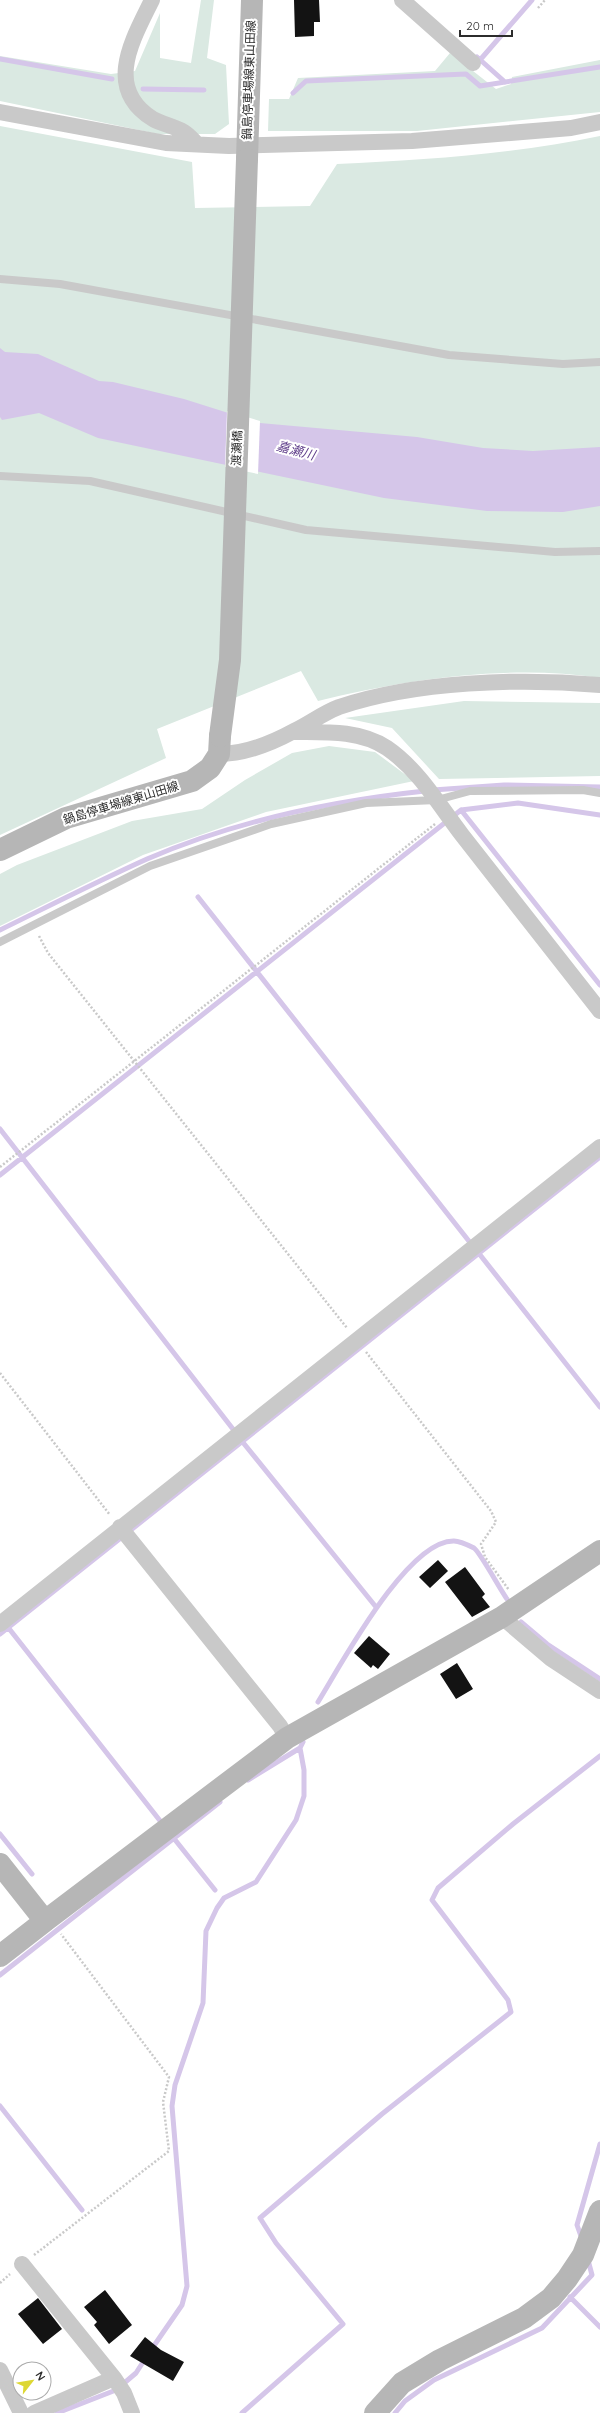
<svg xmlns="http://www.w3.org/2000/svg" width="600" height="2413" viewBox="0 0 600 2413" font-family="Quicksand,'Noto Sans JP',sans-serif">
<rect width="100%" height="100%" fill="#fff"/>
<path fill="#dae9e2" d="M201 0H214L207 58 226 65 229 124 215 134H158L0 101V56L111 74 135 71 160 13V58L191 63Z
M450 53 496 89 511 84 512 77 600 60V112L417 131H268L269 99H289L298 78 435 71Z
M0 126 192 162 195 208 310 206 337 164C425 160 514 154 600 136V678C510 664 407 679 318 701L301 671 157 729 166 758 0 835Z
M464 701 600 703V776L439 779 392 728 345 718Z
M329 746 375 752 414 781 266 812 143 855 0 926V874L17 865 132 821 202 809 245 780 292 753Z"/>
<path fill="#d5c6e9" d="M0 348 5 352 38 354 99 381 113 382 184 399 260 423 417 437 483 448 533 451 600 447V506L563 512 487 511 384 498 98 438 39 413 2 420 0 417Z"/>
<path fill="#fff" d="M227 411 260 421 258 474 225 467Z"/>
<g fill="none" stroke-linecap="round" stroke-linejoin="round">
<path stroke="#d5c6e9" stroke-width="5" d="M477 57 505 82
M0 59 112 79
M480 60 532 0
M143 89 204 90
M293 93 306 81 466 74 480 86 600 67
M433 790 504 785 600 787
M461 810 518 803 600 815
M198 897 472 1245
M0 930C49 906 98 881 147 859 235 821 331 801 425 791
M0 1129 236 1433
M0 1175 461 810 600 985
M477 1251 600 1407
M241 1440 376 1607
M521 1622 547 1644 600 1679
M7 1626 161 1822
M0 1634 600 1157
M318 1702C341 1665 407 1540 454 1541 459 1541 470 1546 474 1548 480 1552 501 1591 507 1599
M248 1780 300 1748
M0 1834 32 1874
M172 1836 215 1890
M0 1975 220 1802
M0 2106 82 2210
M582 2239 577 2225 600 2144
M570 2297 600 2327
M151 2350 182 2305 187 2286 172 2106 175 2085 203 2003 206 1931 217 1908 224 1898 256 1882 296 1820 304 1796V1770L300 1748 303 1742
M57 2413 116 2390 136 2373 145 2359
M242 2413 343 2324 276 2243 260 2218 382 2114 511 2012 508 2000 432 1900 438 1888 513 1824 600 1756
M395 2413 405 2401 434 2380 542 2328 592 2275 588 2260"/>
</g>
<path fill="#131313" d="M294 0H319L320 22H314V36L295 37Z
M438 1560 448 1571 430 1588 419 1577Z
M465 1567 485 1594 482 1597 490 1607 472 1617 445 1582Z
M369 1636 390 1654 378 1669 373 1665 371 1668 354 1653Z
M457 1663 473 1689 456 1699 440 1674Z
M105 2290 132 2325 109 2344 94 2325 97 2322 84 2307Z
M38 2298 62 2329 43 2344 18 2314Z
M145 2337 161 2350 184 2362 173 2381 130 2356Z"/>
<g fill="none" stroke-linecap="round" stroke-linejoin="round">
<path stroke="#c9c9c9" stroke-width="2.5" stroke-dasharray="2 2" stroke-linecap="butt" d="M538 8 545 0
M39 936 48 953 347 1328
M0 1167 435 824
M366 1352 491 1511 496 1522 481 1544 485 1557 509 1590
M0 1373 110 1515
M34 2255 169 2151 163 2102 169 2077 61 1934
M0 2283 10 2274"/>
<path stroke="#c9c9c9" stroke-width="8" d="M0 279 60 284 449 355 563 364 600 362
M0 476 90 481 306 530 555 552 600 551
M0 942 150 866 271 824 366 803 437 800 470 791 583 790 600 793"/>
<path stroke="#c9c9c9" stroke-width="16" d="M152 0C133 39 103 88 153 119 162 124 174 126 184 132 189 135 193 140 197 144
M402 0 473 63
M0 112 166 143 229 146 412 141 571 128 600 122
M293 732C325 732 360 730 387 748 419 770 439 805 462 835 508 893 554 952 600 1011
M219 754C244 754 272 743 294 731 309 724 323 713 339 707 416 681 520 678 600 685
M120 1527 280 1726 287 1738
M502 1617 550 1658 600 1691
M0 1624 600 1147
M22 2264 114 2378 124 2393 132 2413
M0 2370 21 2413
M34 2413 114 2378"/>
<path stroke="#b6b6b6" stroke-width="22" d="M247 159 252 0
M0 850 66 818 192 781 210 768 219 754 220 736
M0 1864 45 1921 0 1956
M45 1921 287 1738 502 1617 600 1551
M375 2413 402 2383 440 2360 524 2318 551 2298 567 2279 583 2255 600 2211"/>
<path stroke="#b6b6b6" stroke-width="22" d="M220 736 230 660 247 159"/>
</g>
<g text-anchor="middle" stroke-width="4" stroke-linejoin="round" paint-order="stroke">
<g font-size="12" fill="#2c2c2c" stroke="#fff">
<text transform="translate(249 80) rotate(-88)" y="4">鍋島停車場線東山田線</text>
<text transform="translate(237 448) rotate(-88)" y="4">渡瀬橋</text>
<text transform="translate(121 803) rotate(-17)" y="4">鍋島停車場線東山田線</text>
</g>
<g font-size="13" font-style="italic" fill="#5f3e8a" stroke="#fff">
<text transform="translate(296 450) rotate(15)" y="5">嘉瀬川</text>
</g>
</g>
<g transform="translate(32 2381) rotate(59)"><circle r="19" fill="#ffffff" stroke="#ababab"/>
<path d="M0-3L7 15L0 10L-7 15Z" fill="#ddd734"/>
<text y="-6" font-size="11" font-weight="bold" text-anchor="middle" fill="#2c2c2c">N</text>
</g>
<path d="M460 30v6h52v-6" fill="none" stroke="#2c2c2c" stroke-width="2"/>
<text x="466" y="30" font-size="12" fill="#2c2c2c" stroke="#ffffff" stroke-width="3" paint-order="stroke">20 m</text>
</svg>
